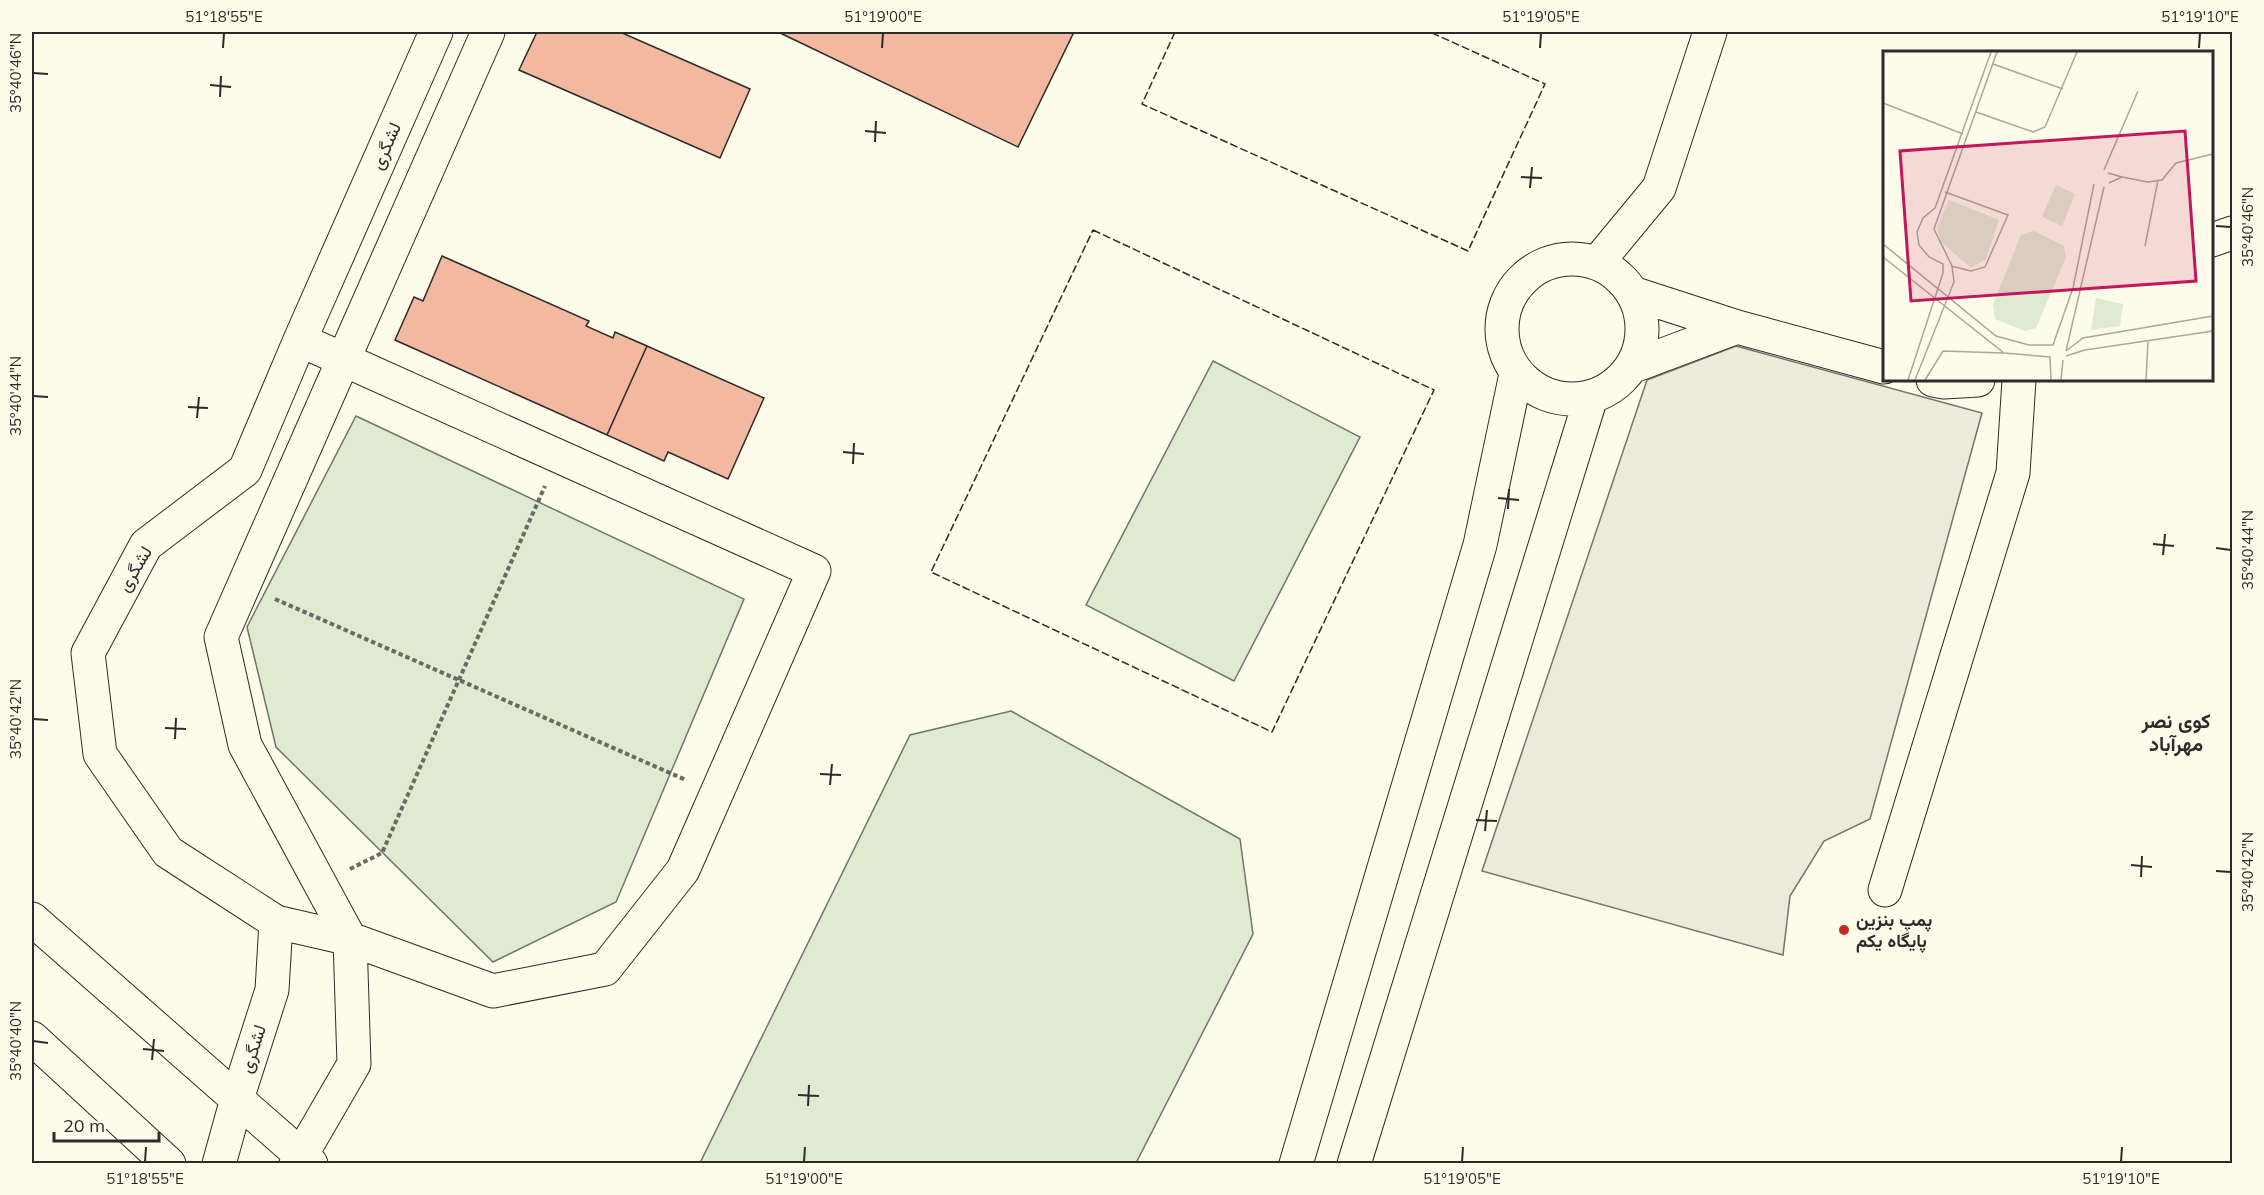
<svg xmlns="http://www.w3.org/2000/svg" width="2264" height="1195" viewBox="0 0 2264 1195" font-family="Mulish,Vazirmatn,sans-serif">
<rect width="100%" height="100%" fill="#fdfbea"/>
<path fill="#deebd1" stroke="#74746e" stroke-width="1.5" d="M1213 361 1360 437 1234 681 1086 605Z
M356 416 744 599 616 902 493 962 276 747 247 627Z
M1011 711 1240 839 1253 934 1136 1163H700L910 735Z"/>
<path fill="#eceadb" stroke="#74746e" stroke-width="1.5" d="M1736 346 1982 413 1870 819 1824 841 1790 896 1783 955 1482 871 1647 380Z"/>
<path fill="#f2b8a0" stroke="#2b2b2b" stroke-width="1.5" d="M537 32H620L750 89 720 158 519 70Z
M778 32H1074L1018 147Z
M442 256 589 321 586 326 613 338 615 332 647 346 607 435 395 340 414 297 423 301Z
M647 346 764 398 728 479 668 452 664 461 607 435Z"/>
<g fill="none" stroke-linecap="round" stroke-linejoin="round">
<defs>
<path id="minor" d="M2212 240 2232 233
M1502 329a70 70 0 1 1 140 0a70 70 0 1 1-140 0Z
M1597 263 1659 188 1710 32
M1737 327 1884 367
M1631 367 1737 327 1632 293
M1933 380 1944 382 1978 380
M1885 890 2013 473 2019 380
M32 919 311 1164
M276 922 350 939 493 991 605 969 683 870 814 571 300 340
M32 1038 169 1164
M219 1164 237 1099 272 990 276 922 168 852 100 754 88 653 146 545 245 470 300 340 436 32
M296 1164 354 1064 350 939 245 745 221 637 488 32
M1296 1164 1480 545 1516 374
M1354 1164 1591 397"/>
</defs>
<use href="#minor" stroke="#2b2b2b" stroke-width="35"/>
<path stroke="#6a6964" stroke-width="4" stroke-dasharray="4.5 3" stroke-linecap="butt" d="M275 599 686 780
M350 869 382 853 545 486"/>
<use href="#minor" stroke="#fdfbea" stroke-width="33"/>
<path stroke="#2b2b2b" stroke-width="1.5" stroke-dasharray="8 3" stroke-linecap="butt" d="M1175 32 1142 104 1468 251 1545 84 1430 32
M1093 230 1434 390 1272 732 931 572Z"/>
</g>
<path fill="none" stroke="#2b2b2b" stroke-width="2" d="M223 48 224 33M882 48 883 33M1540 48 1541 33M2199 48 2200 33M33 73 48 74M210 85 231 87M220 97 221 76M865 131 886 133M875 142 876 121M1521 177 1542 178M1530 188 1532 167M2216 226 2231 227M33 396 48 397M188 407 208 408M197 418 199 397M843 452 864 454M853 464 854 443M1498 498 1519 500M1508 509 1509 489M2153 544 2174 546M2216 548 2231 550M2163 555 2165 534M33 719 48 720M165 728 186 729M175 739 176 718M820 774 841 775M830 785 832 764M1476 820 1497 821M1485 831 1487 810M2131 865 2152 867M2216 871 2231 872M2141 877 2142 856M33 1041 48 1043M143 1049 164 1051M152 1060 154 1039M798 1095 819 1096M808 1106 809 1085M145 1162 146 1147M804 1162 805 1147M1462 1162 1463 1147M2121 1162 2122 1147"/>
<circle fill="#c62828" stroke="#fdfbea" stroke-width="2" cx="1844" cy="930" r="6"/>
<g text-anchor="middle" stroke-width="4.5" stroke-linejoin="round" paint-order="stroke">
<g font-size="18" fill="#2b2b2b" stroke="#fdfbea">
<text transform="translate(386 146) rotate(-66)" y="6">لشگری</text>
<text transform="translate(135 569) rotate(-59)" y="6">لشگری</text>
<text transform="translate(253 1049) rotate(-72)" y="6">لشگری</text>
</g>
<g font-size="18" font-weight="bold" fill="#2b2b2b" stroke="#fdfbea" text-anchor="start">
<text x="1856" y="926">پمپ بنزين<tspan x="1856" dy="21">پايگاه يكم</tspan></text>
</g>
<g font-size="20" font-weight="bold" fill="#2b2b2b" stroke="#fdfbea">
<text x="2176" y="728">کوی نصر<tspan x="2176" dy="23">مهرآباد</tspan></text>
</g>
</g>
<g transform="translate(1883 51)">
<rect width="330" height="330" fill="#fdfbea"/>
<path d="M173 134 192 143 179 175 159 166ZM66 149 116 169 103 208 88 217 58 191 54 177ZM151 180 181 195 183 206 153 277 142 280 112 268 110 254 138 184ZM213 247 240 253 237 275 208 279Z" fill="#deebd1"/>
<path fill="none" stroke="#a9a89e" stroke-width="1.5" d="M110 13 180 38M0 52 80 83M93 61 150 81 162 76 194 1M221 119 255 40M225 122 239 126 226 132M239 126 265 131 279 129 293 112 330 103M62 141 125 164 102 216 88 220 68 215M0 193 113 285 146 294H170L190 237 211 133M262 195 275 129M0 206 121 302 167 306 168 329M183 300 221 136M183 300 200 287 330 265M183 305 202 299 330 280M25 329 60 222V213L46 206 36 194 34 181 40 167 52 157 108 1M32 329 71 231 69 215 51 178 114 1M42 329 60 300 120 302M178 329 180 309M263 329 265 290"/>
<path fill="#c2185b" fill-opacity="0.15" stroke="#c2185b" stroke-width="3" d="M302 80 313 230 28 250 17 100Z"/>
<rect width="330" height="330" fill="none" stroke="#2b2b2b" stroke-width="3"/>
</g>
<rect width="2264" height="1195" fill="none" stroke="#fdfbea" stroke-width="66"/>
<path d="M54 1132v9h105v-9" fill="none" stroke="#2b2b2b" stroke-width="3"/>
<text x="63" y="1132" font-size="18" fill="#2b2b2b" stroke="#fdfbea" stroke-width="4.5" paint-order="stroke">20 m</text>
<rect x="33" y="33" width="2198" height="1129" fill="none" stroke="#2b2b2b" stroke-width="2"/>
<g font-size="15" text-anchor="middle" fill="#2b2b2b">
<text x="224" y="22">51°18'55"E</text>
<text x="883" y="22">51°19'00"E</text>
<text x="1541" y="22">51°19'05"E</text>
<text x="2200" y="22">51°19'10"E</text>
<text transform="translate(16 73) rotate(-90)" y="5">35°40'46"N</text>
<text transform="translate(2248 227) rotate(-90)" y="5">35°40'46"N</text>
<text transform="translate(16 396) rotate(-90)" y="5">35°40'44"N</text>
<text transform="translate(2248 550) rotate(-90)" y="5">35°40'44"N</text>
<text transform="translate(16 719) rotate(-90)" y="5">35°40'42"N</text>
<text transform="translate(2248 872) rotate(-90)" y="5">35°40'42"N</text>
<text transform="translate(16 1041) rotate(-90)" y="5">35°40'40"N</text>
<text x="145" y="1184">51°18'55"E</text>
<text x="804" y="1184">51°19'00"E</text>
<text x="1462" y="1184">51°19'05"E</text>
<text x="2121" y="1184">51°19'10"E</text>
</g>
</svg>
